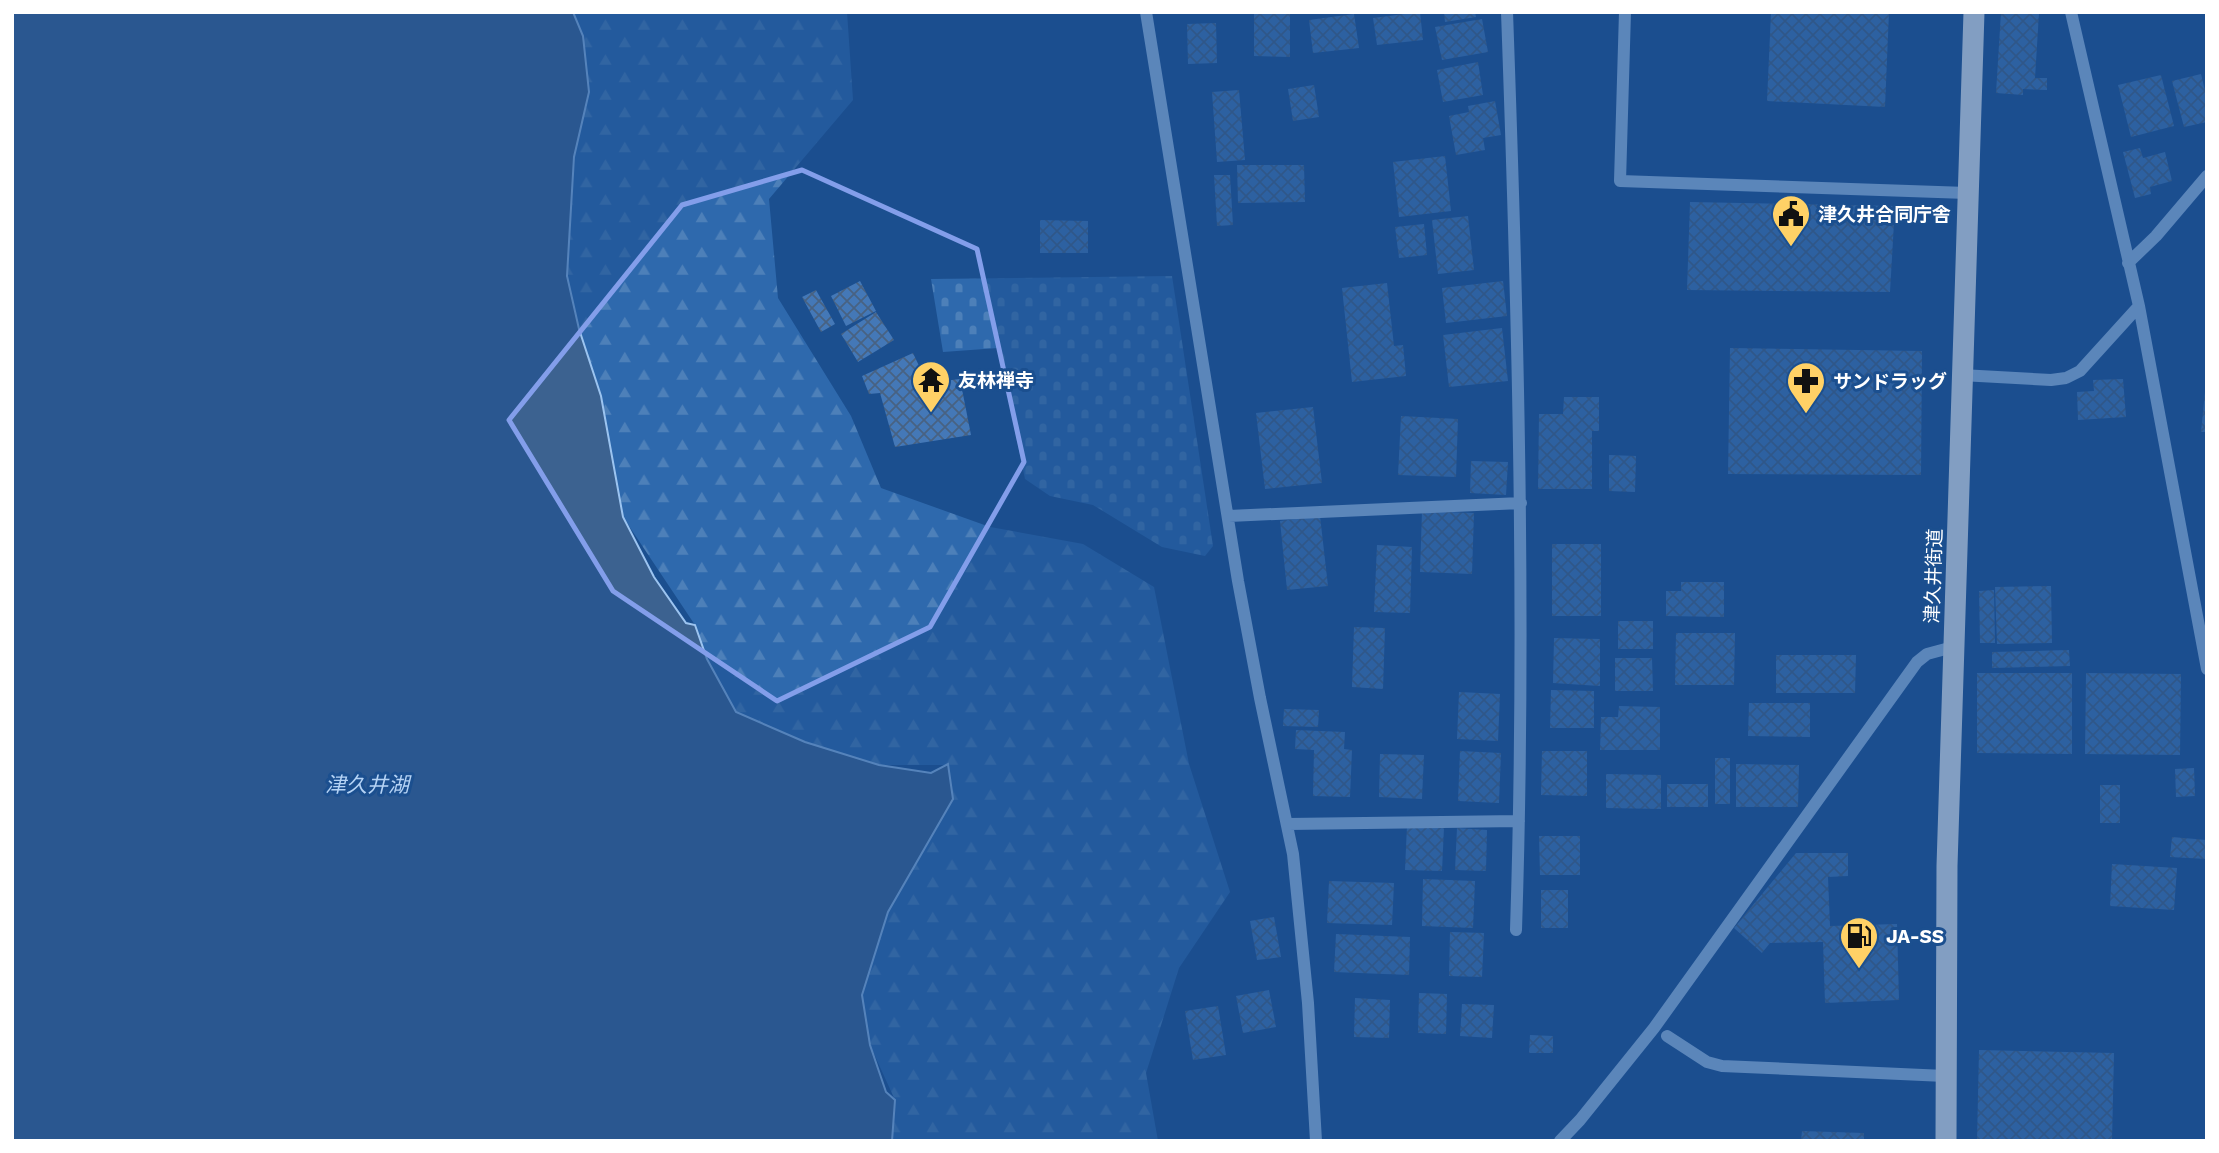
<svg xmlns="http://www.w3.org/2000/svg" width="2219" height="1153" viewBox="0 0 2219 1153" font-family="'Work Sans','Noto Sans JP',sans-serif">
<defs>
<pattern id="forest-firs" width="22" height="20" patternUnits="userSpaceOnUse" patternTransform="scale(1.75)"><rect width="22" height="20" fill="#2e69ad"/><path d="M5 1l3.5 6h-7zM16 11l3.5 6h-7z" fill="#4d80b9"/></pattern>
<pattern id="cemetery-stones" width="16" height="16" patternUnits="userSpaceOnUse" patternTransform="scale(1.75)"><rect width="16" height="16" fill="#2e69ad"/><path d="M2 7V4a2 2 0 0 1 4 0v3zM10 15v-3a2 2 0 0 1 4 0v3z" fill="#4d80b9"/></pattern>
<pattern id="building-cross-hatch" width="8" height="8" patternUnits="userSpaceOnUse" patternTransform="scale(1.75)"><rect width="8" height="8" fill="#4478b7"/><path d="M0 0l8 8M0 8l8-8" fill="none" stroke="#486282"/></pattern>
</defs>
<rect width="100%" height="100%" fill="#1b4f8f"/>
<path fill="url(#forest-firs)" d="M573 12H847L853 100 769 199 778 298 851 416 881 488 990 527 1083 544 1154 587 1189 764 1230 892 1179 968 1146 1073 1158 1141H886L895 1100 870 1045 862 995 888 912 953 799 948 765H879L805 742 736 712 707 659 695 625 623 517 567 275 583 36Z"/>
<path fill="url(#cemetery-stones)" d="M1172 276 1213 546 1205 556 1162 547 1093 505 1050 496 1025 479 998 348 943 352 931 279Z"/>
<path fill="#3c6290" stroke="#9cc4f0" stroke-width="2" d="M12 12H573L583 36 589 92 574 157 567 276 579 329 601 396 623 517 654 577 686 623 695 625 707 659 736 712 805 742 879 765 931 773 948 764 953 799 888 912 862 995 870 1045 886 1092 895 1100 892 1141H12Z"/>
<path fill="url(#building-cross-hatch)" d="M1420 12 1423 40 1377 45 1373 18Z
M1444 12H1475L1476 17 1445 22Z
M1771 12H1889L1885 107 1767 101Z
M2001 12 2039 13 2035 78H2047V90L2023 89V95L1996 93Z
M1254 13 1290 14V57L1254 56Z
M1354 14 1359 48 1313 53 1309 20Z
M1482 19 1488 52 1442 60 1435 27Z
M1216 23 1217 63 1188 64 1187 24Z
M1478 62 1483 95 1443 102 1437 70Z
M2201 74 2207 99V122L2184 127 2172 81Z
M2161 75 2174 126 2131 137 2118 85Z
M1314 85 1319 117 1293 121 1288 89Z
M1239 90 1245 160 1217 162 1212 92Z
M1495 101 1501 135 1483 138 1485 150 1456 155 1449 116 1469 112 1468 106Z
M2140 148 2143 158 2165 152 2172 181 2150 187 2151 194 2135 198 2123 152Z
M1445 156 1451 211 1399 217 1393 162Z
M1237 165H1304L1305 202 1238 203Z
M1214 175H1230L1233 225 1217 226Z
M1690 202 1895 206 1890 292 1687 290Z
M1468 216 1474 270 1438 274 1432 220Z
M1040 220 1088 221V253H1040Z
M1424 224 1427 255 1399 258 1395 227Z
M860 281 876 311 846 326 831 296Z
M1503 281 1507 316 1446 323 1442 288Z
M1387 283 1394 346 1403 345 1406 376 1352 382 1342 288Z
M816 290 835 324 821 332 802 297Z
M876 312 894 340 858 362 841 334Z
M1502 328 1508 381 1449 387 1443 335Z
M1730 348 1922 351 1921 475 1728 474Z
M913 353 927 383 960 379 971 435 895 447 880 393 869 394 862 376Z
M2123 379 2126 417 2078 420 2077 392 2094 391 2093 380Z
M2205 392 2207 393V432H2201Z
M1564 397H1599V431H1592V489H1538L1539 414H1563Z
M1313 407 1322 483 1265 489 1256 413Z
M1401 416 1458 419 1456 477 1398 475Z
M1609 455 1636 456 1635 492 1609 491Z
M1471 461 1508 462 1506 495 1470 493Z
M1422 511 1474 513 1472 574 1420 572Z
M1320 516 1328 586 1287 590 1280 521Z
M1552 544H1601V616H1552Z
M1377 545 1412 547 1410 613 1374 612Z
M1681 582H1724V617L1666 616V591H1681Z
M2051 586 2052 643 1997 644 1995 587Z
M1994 590 1995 643H1980L1979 591Z
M1618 621H1653V649H1618Z
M1354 627 1385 628 1383 689 1352 687Z
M1676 633H1735L1734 685H1675Z
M1554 638 1600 639V686L1553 683Z
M2069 650 2070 666 1992 668V652Z
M1776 655H1856L1855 693H1776Z
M1615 658H1652L1653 691H1615Z
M1977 673H2072V754L1977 753Z
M2086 673 2181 674 2180 755 2085 754Z
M1551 690 1594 691V728H1550Z
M1459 692 1500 694 1498 741 1457 739Z
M1749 703H1810V737L1748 736Z
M1619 706 1660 707V750H1600L1601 717H1618Z
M1284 709 1319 710 1318 727 1283 726Z
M1296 730 1345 732 1344 749 1352 750 1350 797 1313 796 1314 750 1295 749Z
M1460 751 1501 753 1499 803 1458 801Z
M1542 751H1587V796L1541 795Z
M1380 754 1424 755 1422 799 1379 797Z
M1715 758H1730V804H1715Z
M1736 764 1799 765 1798 807H1736Z
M2194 768 2195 796 2176 797 2175 769Z
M1606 774 1661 775V809L1606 808Z
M1667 784H1708V807H1667Z
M2100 785H2120V823H2100Z
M1407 825 1444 827 1442 871 1405 870Z
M1457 828 1487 830 1486 871 1455 870Z
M1539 836H1580V875H1540Z
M2172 837 2207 840V859L2170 857Z
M1796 853H1848V876L1828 877 1830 926 1897 924 1899 1000 1825 1003 1823 942 1770 943 1762 953 1734 928Z
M2112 864 2177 868 2174 910 2110 906Z
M1423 879 1475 881 1473 928 1422 926Z
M1329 881 1394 883 1392 925 1327 923Z
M1541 890H1568V928H1541Z
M1274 917 1281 957 1257 960 1250 921Z
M1450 932 1484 933 1482 977 1449 976Z
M1336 934 1410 937 1409 975 1334 972Z
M1269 990 1276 1027 1243 1033 1236 996Z
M1419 993 1447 994 1446 1034 1418 1033Z
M1355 998 1390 1000 1389 1038 1354 1037Z
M1462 1004 1494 1005 1492 1038 1460 1036Z
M1218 1006 1226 1055 1193 1060 1185 1011Z
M1530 1035 1553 1036V1053H1529Z
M1979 1050 2114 1053 2112 1141H1977Z
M1802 1131 1864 1133V1141H1801Z"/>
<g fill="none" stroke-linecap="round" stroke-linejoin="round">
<path stroke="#a9c9ee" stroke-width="12" d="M1146 12 1238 581 1260 698 1293 854 1308 1003 1316 1141
M1507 12C1518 318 1526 624 1516 930
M1625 12 1620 181 1967 193
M2071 12 2139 306 2207 669
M2128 263 2156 236 2207 176
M1961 375 2051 380 2066 378 2080 371 2139 306
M1229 516 1521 503
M1288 824 1519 821
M1667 1036 1707 1062 1722 1066 1945 1076
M1560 1141 1580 1120 1654 1028 1917 662 1927 654 1953 647"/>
<path stroke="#fff" stroke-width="21" d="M1946 1141 1947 866 1974 12"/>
</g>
<path d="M0 0H2219V1153H0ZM802 170 977 249 1024 462 930 627 777 701 613 591 509 420 682 205Z" fill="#1b4f8f" fill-opacity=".55" fill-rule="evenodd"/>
<path fill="none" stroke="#839eea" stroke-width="5" stroke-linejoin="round" d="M802 170 977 249 1024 462 930 627 777 701 613 591 509 420 682 205Z"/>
<defs>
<symbol id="civic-pin" viewBox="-11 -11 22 30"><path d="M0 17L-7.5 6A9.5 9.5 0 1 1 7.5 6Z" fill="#ffd166" stroke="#1b4f8f"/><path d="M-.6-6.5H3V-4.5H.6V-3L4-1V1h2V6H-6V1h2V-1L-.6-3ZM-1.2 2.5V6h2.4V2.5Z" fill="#111"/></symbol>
<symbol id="temple-pin" viewBox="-11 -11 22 30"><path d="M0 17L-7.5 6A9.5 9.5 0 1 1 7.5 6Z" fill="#ffd166" stroke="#1b4f8f"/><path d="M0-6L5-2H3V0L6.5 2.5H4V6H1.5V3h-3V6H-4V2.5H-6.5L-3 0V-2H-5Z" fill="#111"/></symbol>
<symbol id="pharmacy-pin" viewBox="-11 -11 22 30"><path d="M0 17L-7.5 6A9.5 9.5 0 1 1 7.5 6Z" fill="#ffd166" stroke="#1b4f8f"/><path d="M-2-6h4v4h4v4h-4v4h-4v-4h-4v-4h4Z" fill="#111"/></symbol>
<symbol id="fuel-pin" viewBox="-11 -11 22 30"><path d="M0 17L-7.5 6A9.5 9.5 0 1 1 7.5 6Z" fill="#ffd166" stroke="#1b4f8f"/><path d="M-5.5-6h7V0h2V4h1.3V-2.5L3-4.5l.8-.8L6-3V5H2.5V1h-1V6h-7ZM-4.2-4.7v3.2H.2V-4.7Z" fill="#111"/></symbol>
</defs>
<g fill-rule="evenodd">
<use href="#civic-pin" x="1769" y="192" width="44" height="60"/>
<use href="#temple-pin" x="909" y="358" width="44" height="60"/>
<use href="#pharmacy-pin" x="1784" y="359" width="44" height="60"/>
<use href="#fuel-pin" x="1837" y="914" width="44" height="60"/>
</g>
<g text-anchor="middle" stroke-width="6" stroke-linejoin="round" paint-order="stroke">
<g font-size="19" font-weight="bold" fill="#fff" stroke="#1b4f8f" text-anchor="start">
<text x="1818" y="221">津久井合同庁舎</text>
<text x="958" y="387">友林禅寺</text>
<text x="1833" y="388">サンドラッグ</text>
<text x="1886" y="943">JA-SS</text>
</g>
<g font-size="19" fill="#fff" stroke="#1b4f8f">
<text transform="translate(1933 576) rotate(-88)" y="7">津久井街道</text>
</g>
<g font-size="21" font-style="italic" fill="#b5d3f5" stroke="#1b4f8f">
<text x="367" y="792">津久井湖</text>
</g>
</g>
<rect width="2219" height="1153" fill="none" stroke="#ffffff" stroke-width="28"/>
</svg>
